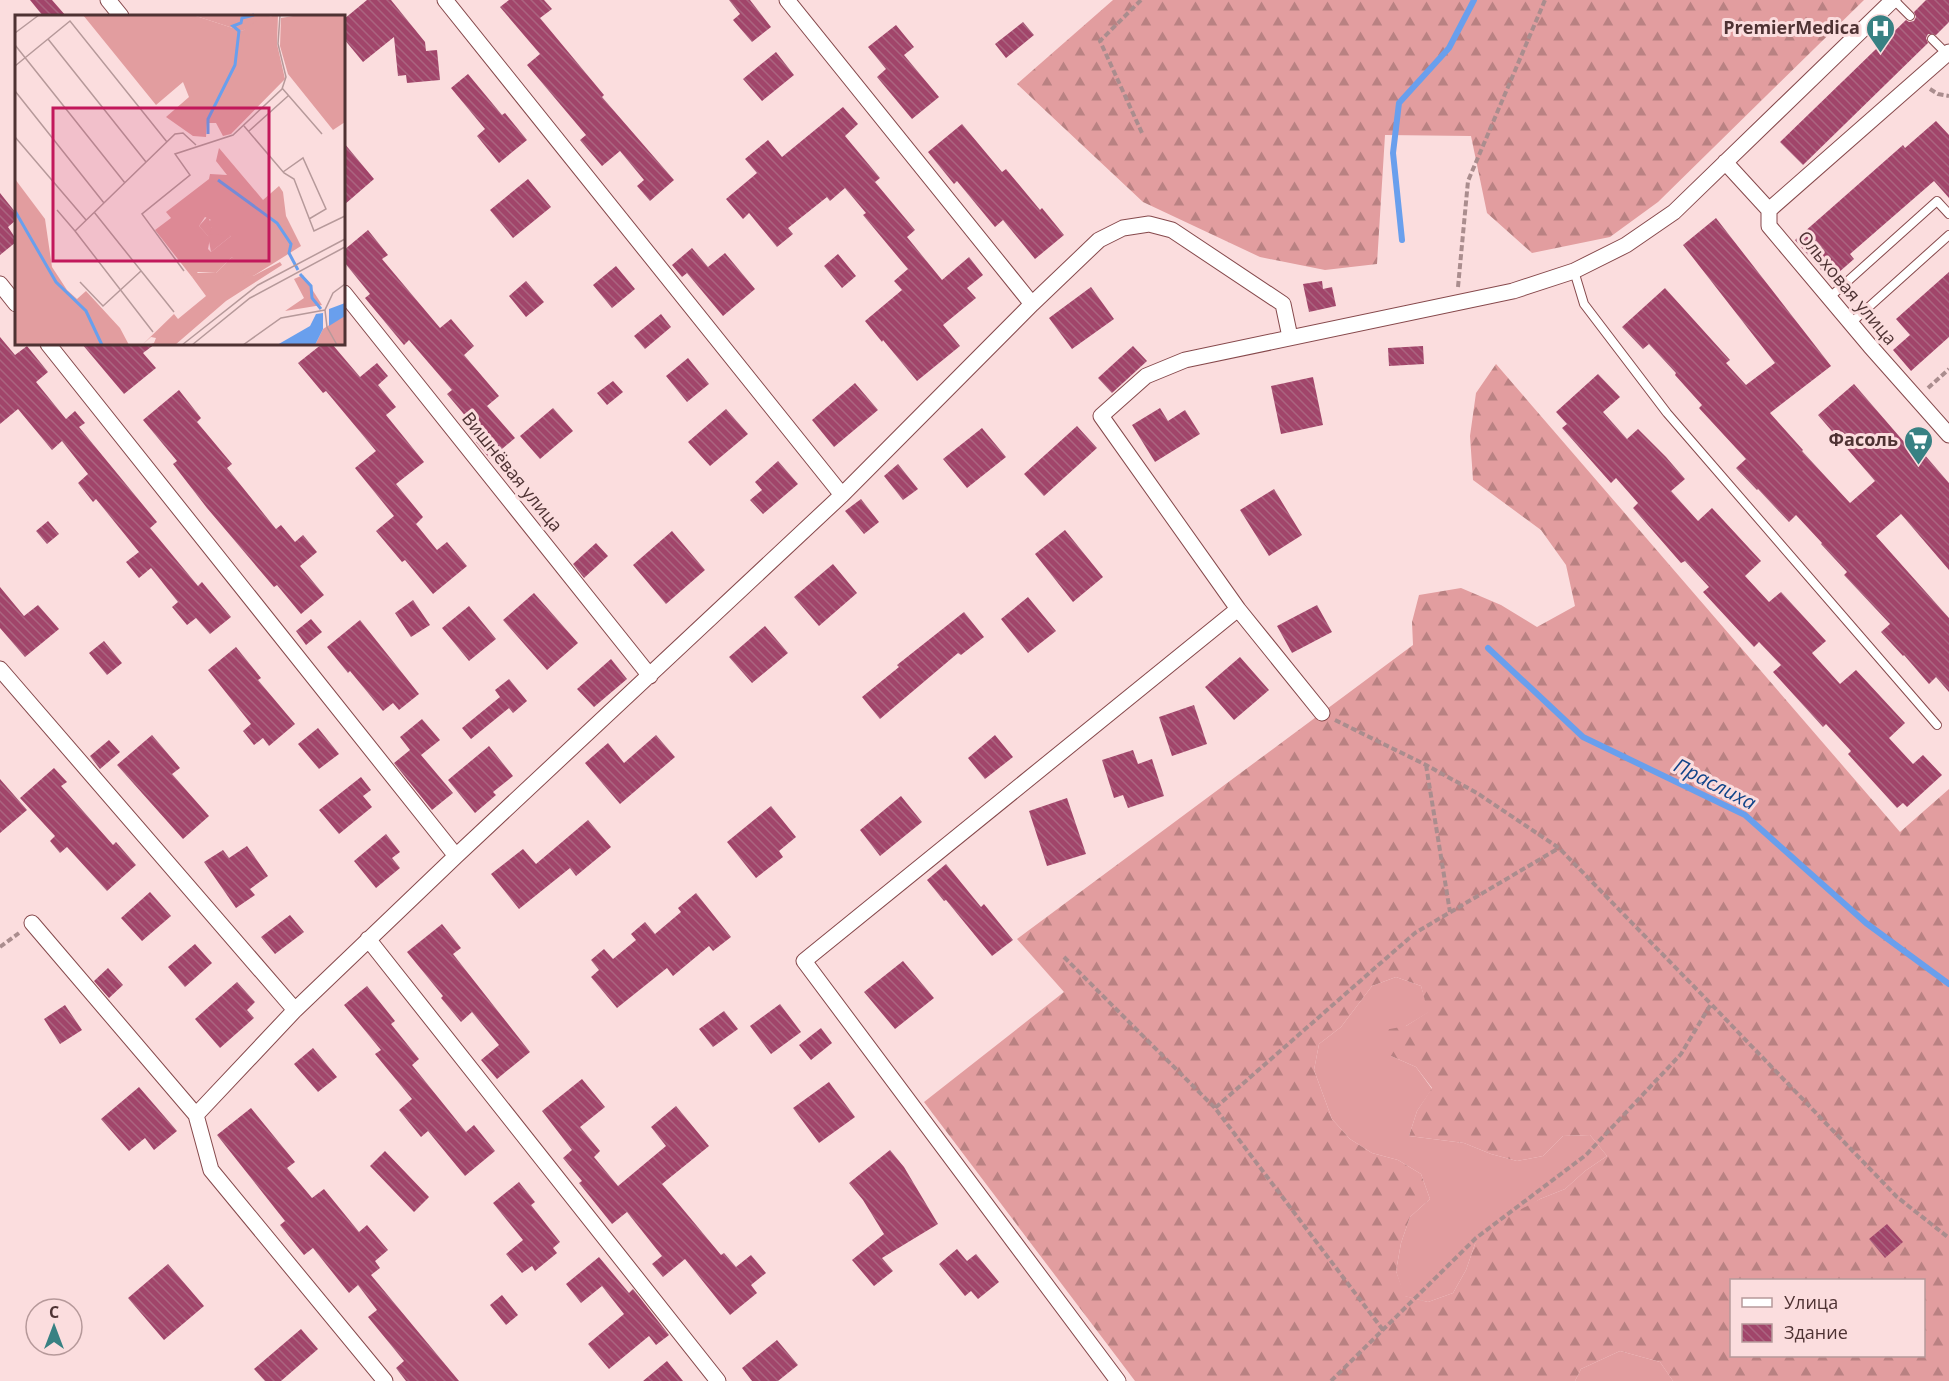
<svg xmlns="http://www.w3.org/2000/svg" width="1949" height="1381" viewBox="0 0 1949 1381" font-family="'Open Sans',sans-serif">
<defs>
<pattern id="forest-firs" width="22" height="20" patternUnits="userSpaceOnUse" patternTransform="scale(1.5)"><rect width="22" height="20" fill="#e29d9f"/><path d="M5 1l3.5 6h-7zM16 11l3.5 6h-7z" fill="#b98182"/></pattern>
<pattern id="building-back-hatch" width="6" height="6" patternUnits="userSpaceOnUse" patternTransform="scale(1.5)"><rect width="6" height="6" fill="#a1456a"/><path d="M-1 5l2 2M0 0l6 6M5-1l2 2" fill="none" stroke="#ab6480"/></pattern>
</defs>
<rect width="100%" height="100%" fill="#fbddde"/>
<path fill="#e29d9f" d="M1396 977 1421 986 1429 1012 1406 1026 1391 1056 1416 1067 1432 1089 1417 1111 1409 1136 1464 1143 1491 1154 1517 1161 1543 1156 1563 1136 1590 1135 1607 1156 1585 1171 1565 1189 1540 1199 1475 1244 1466 1270 1453 1293 1428 1302 1404 1296 1396 1271 1401 1243 1410 1217 1430 1199 1421 1174 1398 1160 1372 1153 1350 1139 1332 1119 1314 1070 1319 1044 1341 1027 1372 986Z
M1620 1351 1660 1362 1673 1381H1575L1581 1369Z"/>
<path fill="url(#forest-firs)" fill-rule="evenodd" d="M1113 0H1864L1658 202 1610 237 1532 253 1487 213 1471 136 1385 135 1377 264 1325 270 1260 257 1143 202 1017 84Z
M1496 364 1900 832 1949 789V1381H1673L1660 1362 1620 1351 1581 1369 1575 1381H1135L924 1102 1064 992 1017 939 1413 645 1412 622 1419 595 1461 588 1501 605 1537 627 1575 606 1566 565 1541 530 1473 480 1470 436 1476 393ZM1396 977 1421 986 1428 1012 1406 1026 1379 1031 1391 1056 1416 1067 1432 1088 1417 1111 1409 1136 1464 1143 1491 1154 1517 1161 1543 1156 1563 1136 1590 1135 1607 1156 1585 1171 1565 1189 1540 1199 1492 1225 1475 1244 1466 1270 1453 1293 1428 1302 1405 1296 1396 1271 1401 1243 1410 1217 1430 1199 1421 1174 1398 1160 1372 1153 1350 1139 1332 1119 1314 1070 1319 1044 1341 1027 1372 986ZM1732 1280H1924V1356H1732Z"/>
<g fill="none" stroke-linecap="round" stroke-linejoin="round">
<path stroke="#699fed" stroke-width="6" d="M1402 240 1393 153 1399 103 1449 48 1474 0
M1488 648 1583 737 1745 815 1866 923 1949 984"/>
</g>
<path fill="url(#building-back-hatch)" d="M30 0H52L66 16H43Z
M367 0H391L425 42 426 51 437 50 440 80 407 83 406 75 398 76 394 37 363 62 344 39V19Z
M509 0H544L552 9 540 18 604 95 602 97 674 180 650 201 637 186 644 180 620 151 602 166 580 140 586 135 527 65 540 54 500 7Z
M729 0H750L771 27 752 42 733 20 740 14Z
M1926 0H1949V22L1936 35 1928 34 1926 38 1928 43 1803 165 1780 142 1906 20 1909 22 1914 21 1916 17 1914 12Z
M1023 22 1034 35 1006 58 995 44Z
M896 25 914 47 904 55 939 97 912 119 877 77 886 69 868 47Z
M776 52 794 75 762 101 743 79Z
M468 74 502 115 505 113 527 140 499 163 477 136 485 129 451 88Z
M843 107 858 124 845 136 880 178 875 182 915 230 907 237 942 280 969 257 983 275 967 288 976 298 943 325 960 346 917 381 883 340 882 342 865 321 902 290 894 281 908 269 863 215 866 213 845 188 830 201 827 197 788 228 793 234 777 247 749 213 743 219 726 199 757 173 745 159 768 140 782 157Z
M1936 121 1949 135V198L1934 181 1850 254 1854 259 1830 280 1795 240 1903 145 1905 148Z
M962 124 1002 172 1006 169 1040 210 1042 208 1064 235 1035 259 1003 220 995 227 957 181 954 184 928 152Z
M344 143 374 179 344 205Z
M528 179 551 207 513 238 490 210Z
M0 193 16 213V220L8 227 16 239V242L0 255Z
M1716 218 1831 366 1770 413 1803 450 1802 451 1850 503 1875 481 1818 415 1854 384 1911 450 1917 446 1949 483V570L1901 514 1876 536 1949 618V692L1936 677 1929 684 1904 655 1903 656 1881 632 1890 624 1844 575 1847 572 1821 544 1822 543 1796 515 1789 522 1758 489 1757 490 1736 468 1746 459 1699 408 1702 405 1675 375 1676 373 1649 344 1643 349 1622 327 1665 288 1730 360 1726 363 1746 385 1775 363 1683 245Z
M368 230 388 255 382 259 440 328 451 319 474 346 464 355 499 396 487 406 515 438 490 459 476 442 483 437 447 394 452 390 409 340 404 345 365 298 370 294 344 262V250Z
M692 248 708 267 725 253 755 289 723 316 687 273 682 277 672 265Z
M838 254 856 276 842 288 824 266Z
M616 266 635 289 612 308 593 285Z
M1949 272V337L1911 371 1893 350 1910 335 1896 319Z
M526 281 544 302 526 317 509 296Z
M1322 281 1323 289 1332 287 1336 306 1309 312 1303 284Z
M1091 287 1114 319 1072 349 1049 318Z
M661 314 671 327 645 349 634 336Z
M0 337 15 355 27 346 48 372 36 382 66 419 75 411 85 423 79 427 157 522 150 528 198 586 202 582 231 617 210 634 196 618 187 625 172 607 178 602 151 568 139 578 126 562 139 552 96 499 93 502 78 483 88 474 62 441 52 450 18 409 0 424Z
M82 344H155L143 353 156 368 124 394Z
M322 344H332L360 377 377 363 388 376 378 385 396 407 386 415 424 462 396 484 423 517 416 524 437 550 447 542 467 566 433 594 405 560 402 562 376 531 394 516 355 468 376 451 326 391 323 393 298 363Z
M1133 346 1147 361 1112 393 1098 378Z
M1423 346 1424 364 1389 366 1388 348Z
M688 358 709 384 687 402 666 376Z
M1598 374 1620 397 1603 412 1627 439 1638 429 1666 457 1685 479 1671 491 1698 521 1712 508 1761 561 1745 576 1769 602 1781 592 1826 641 1812 653 1840 684 1856 670 1905 723 1889 738 1913 764 1923 755 1942 775 1907 807 1903 803 1897 808 1848 754 1851 751 1826 724 1823 727 1773 672 1781 665 1759 642 1754 647 1703 592 1709 587 1685 561 1681 563 1633 508 1638 503 1616 478 1611 483 1562 428 1567 424 1556 412Z
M1313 377 1323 425 1281 434 1271 386Z
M613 381 623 392 607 405 597 393Z
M855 383 878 410 834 447 812 420Z
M179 390 201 418 197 422 232 464 227 468 276 529 281 525 295 542 303 535 317 552 300 566 324 595 301 614 277 585 274 587 207 508 173 464 177 461 143 420Z
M553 408 573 431 540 459 520 436Z
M1160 408 1168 421 1185 410 1200 434 1155 462 1132 425Z
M726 409 748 434 710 466 688 442Z
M1077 426 1097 448 1044 496 1024 474Z
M982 428 1006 457 967 488 943 459Z
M778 461 798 484 763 514 750 500 762 490 755 482Z
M898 464 918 489 903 500 884 476Z
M1274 489 1302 535 1269 556 1240 510Z
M861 499 879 522 864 534 845 511Z
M48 521 59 534 47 544 36 531Z
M1065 530 1103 577 1073 602 1035 554Z
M672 531 705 570 666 604 633 565Z
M596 543 608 556 584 578 573 564Z
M833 564 857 593 819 626 794 597Z
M0 587 24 616 38 605 59 629 25 657 0 628Z
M534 593 578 643 547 670 503 620Z
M1028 597 1056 631 1028 653 1001 619Z
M413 600 430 625 411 637 395 613Z
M1317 605 1332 632 1292 653 1277 626Z
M469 606 496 639 469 661 442 628Z
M964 612 984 637 961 655 958 653 880 719 862 697 899 667 897 665Z
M311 619 322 632 306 645 296 631Z
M360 620 419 694 399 710 393 703 383 711 350 671 348 673 327 647Z
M765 626 788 653 752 683 729 657Z
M104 641 122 663 107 675 89 653Z
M236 647 261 678 258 680 295 724 269 746 263 738 254 745 243 731 251 724 208 670Z
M1240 657 1269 690 1234 720 1205 687Z
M611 659 627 679 594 707 577 689Z
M509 679 527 701 513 713 509 708 471 739 462 728 500 697 495 690Z
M1194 705 1207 744 1172 756 1159 717Z
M422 719 440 740 421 755 453 793 432 810 394 763 410 750 400 737Z
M318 728 339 754 319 769 298 744Z
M152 735 180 768 172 774 209 816 183 839 117 765Z
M656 735 675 757 620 804 585 763 608 743 624 763Z
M995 735 1013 757 985 779 968 758Z
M109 740 120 752 100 769 90 756Z
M489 746 513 776 493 792 496 795 475 813 448 780Z
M1133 750 1138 764 1152 759 1164 796 1128 808 1123 795 1114 798 1102 760Z
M54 768 67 782 61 786 113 845 116 842 136 865 107 891 67 847 60 853 50 841 55 836 20 798Z
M361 777 371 790 363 796 372 807 339 834 319 810Z
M0 779 27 810 0 833Z
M901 796 922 822 880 856 860 830Z
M1067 798 1086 854 1047 866 1029 811Z
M771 806 796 837 779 851 783 857 756 878 727 842Z
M588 820 611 847 576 876 570 868 519 909 491 874 523 849 536 864Z
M386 834 400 852 392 858 400 868 376 888 354 861Z
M247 846 268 876 250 889 255 895 236 908 204 862 223 850 229 858Z
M946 864 981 907 984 904 1013 940 992 956 946 900 944 901 927 880Z
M150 892 171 916 142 941 121 918Z
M696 893 731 937 713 951 709 946 673 976 667 968 617 1008 591 977 599 970 591 960 604 949 613 959 636 940 631 934 645 922 655 934 681 912 678 908Z
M290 915 304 932 275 954 261 937Z
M442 924 461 948 453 954 530 1052 497 1079 481 1060 499 1045 472 1012 461 1022 441 998 443 996 407 952Z
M195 944 212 963 185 987 168 967Z
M903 961 934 998 895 1029 864 992Z
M108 968 123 985 109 998 94 981Z
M237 982 255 1002 247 1010 254 1018 220 1048 195 1019Z
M367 986 395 1021 391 1024 419 1059 412 1065 466 1132 474 1125 495 1151 465 1176 428 1131 421 1137 399 1110 412 1099 375 1054 381 1050 344 1005Z
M780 1004 801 1032 771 1054 750 1026Z
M65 1005 82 1030 60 1044 44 1019Z
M724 1011 738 1029 713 1047 699 1029Z
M821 1028 832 1043 811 1060 799 1045Z
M313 1048 337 1077 318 1092 294 1064Z
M582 1079 605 1107 580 1127 600 1151 594 1157 618 1186 666 1146 651 1127 676 1106 709 1146 662 1184 721 1255 724 1253 736 1267 751 1255 766 1273 751 1285 757 1293 730 1315 685 1259 663 1277 652 1264 662 1256 627 1212 612 1224 579 1183 582 1181 563 1158 572 1150 542 1111Z
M829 1082 855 1117 819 1143 793 1108Z
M139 1087 177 1131 154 1150 145 1138 129 1151 101 1119Z
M251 1108 295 1162 287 1168 312 1198 324 1189 359 1232 367 1225 388 1250 375 1261 380 1268 371 1275 459 1381H406L396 1368 404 1361 368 1317 377 1310 358 1285 349 1293 313 1248 304 1255 280 1225 285 1221 217 1135Z
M890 1150 904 1167 938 1224 882 1258 893 1271 874 1286 852 1260 884 1234 863 1200 849 1183Z
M385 1151 429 1197 414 1212 370 1166Z
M519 1182 535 1202 531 1205 560 1242 553 1248 557 1253 535 1271 532 1266 522 1273 506 1254 523 1240 493 1203Z
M1887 1224 1903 1242 1885 1258 1869 1239Z
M957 1249 967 1261 976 1254 999 1282 978 1299 971 1291 965 1296 939 1264Z
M599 1257 629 1293 633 1289 669 1335 656 1345 649 1336 609 1369 588 1344 624 1314 602 1286 581 1303 566 1284Z
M168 1264 204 1306 164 1340 128 1298Z
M502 1295 518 1315 506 1325 490 1305Z
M301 1329 318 1349 281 1381H265L254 1369Z
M777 1340 798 1365 778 1381H752L742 1368Z
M667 1361 683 1381H643Z"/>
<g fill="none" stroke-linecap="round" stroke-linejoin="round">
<defs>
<path id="lane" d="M1894 0 1910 16
M1932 39 1947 54
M1574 271 1584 304 1667 413 1937 725
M1830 297 1937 201 1949 214
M1851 323 1949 235"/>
<path id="street" d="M108 0 121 16
M445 0 842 495
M787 0 1032 304
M1725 162 1769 210V226L1870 346 1949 435
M1769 210 1949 52
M0 284 16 304
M344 293 650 676
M48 344 456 856
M1238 609 1322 713
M0 669 295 1010
M32 923 196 1115
M368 939 718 1381
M385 1381 211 1170 196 1115 295 1010 456 856 842 495 1032 304 1099 240 1123 228 1149 224 1172 230 1283 304 1290 337
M1118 1381 804 961 1238 609 1101 416 1146 376 1185 360 1513 291 1574 271 1626 245 1674 212 1893 0"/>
</defs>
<use href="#lane" stroke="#86494c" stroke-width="10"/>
<use href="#street" stroke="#86494c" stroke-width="17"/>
<path stroke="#aa8d8e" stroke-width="4" stroke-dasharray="6 3" stroke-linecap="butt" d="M1141 0 1100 41 1142 133
M1930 89 1938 94 1949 96
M1458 287 1468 181 1545 0
M1928 388 1949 369
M1335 720 1426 765 1477 793 1559 848 1711 1004
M1426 765 1450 912
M0 947 19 933
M1064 957 1215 1108
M1383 1330 1215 1108 1415 933 1559 848
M1331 1381 1476 1238 1586 1155 1681 1054 1711 1004 1897 1197 1949 1238"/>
<use href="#lane" stroke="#fff" stroke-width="8"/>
<use href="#street" stroke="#fff" stroke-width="15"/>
</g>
<defs>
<symbol id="hospital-pin" viewBox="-11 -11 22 30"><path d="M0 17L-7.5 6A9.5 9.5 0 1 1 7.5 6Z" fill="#388183" stroke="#fbddde"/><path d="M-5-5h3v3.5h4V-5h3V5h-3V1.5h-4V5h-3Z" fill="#fff"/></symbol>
<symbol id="supermarket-pin" viewBox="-11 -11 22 30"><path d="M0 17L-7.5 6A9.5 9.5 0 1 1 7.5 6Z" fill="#388183" stroke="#fbddde"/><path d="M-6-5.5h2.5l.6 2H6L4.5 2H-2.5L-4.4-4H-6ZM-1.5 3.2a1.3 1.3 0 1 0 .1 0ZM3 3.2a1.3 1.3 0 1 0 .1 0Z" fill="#fff"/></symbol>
</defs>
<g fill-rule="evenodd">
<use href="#hospital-pin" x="1864" y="12" width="33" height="45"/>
<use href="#supermarket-pin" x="1902" y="424" width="33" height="45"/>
</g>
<g text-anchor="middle" stroke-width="6" stroke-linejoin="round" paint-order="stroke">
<g font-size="18" font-weight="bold" fill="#4e3233" stroke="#fbddde" text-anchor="end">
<text x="1860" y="34">PremierMedica</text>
<text x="1898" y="446">Фасоль</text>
</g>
<g font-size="18" fill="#4e3233" stroke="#fbddde">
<text transform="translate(1847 288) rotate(50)" y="6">Ольховая улица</text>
<text transform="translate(512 472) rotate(51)" y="6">Вишнёвая улица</text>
</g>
<g font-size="20" font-style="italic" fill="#114489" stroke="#fbddde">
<text transform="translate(1715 784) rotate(27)" y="7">Праслиха</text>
</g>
</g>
<g transform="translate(15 15)">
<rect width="330" height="330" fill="#fbddde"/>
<path d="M178 0H258L227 16ZM193 201 197 213 216 221 196 237 193 221 184 211ZM217 242 238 261 265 247 267 250 211 286 160 330H133L139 328 141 323 136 322 127 330 159 299 163 304 191 281 177 262 179 258H201Z" fill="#e29d9f"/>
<path d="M68 0H178L227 16 246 3 263 0 262 29 270 64 216 119 208 121 201 108H192L191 122 178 121 151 102 174 82 168 67 141 90ZM284 0H330V107L318 115 273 59 265 31 266 3ZM204 133 248 185 264 171 268 177 271 201 286 231 238 261 230 260 217 242 201 258 183 257 177 262 140 215 156 203 151 197 194 164 195 159 212 160 201 146ZM190 202 196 205 191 207 197 213 194 219 216 221 196 237 193 234 195 223 184 211ZM0 164 30 204 37 252 52 275 62 284 71 276 105 313 114 330H0ZM288 260 307 290 270 296 289 283 279 264ZM330 300V330H300L308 314Z" fill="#e29d9f" fill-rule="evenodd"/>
<path d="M273 211 283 230 281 232 272 230 265 217 267 212Z" fill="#e29d9f"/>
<path d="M330 288V301L314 311V294ZM308 298V314L300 330H262L295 311 301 299Z" fill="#699fed"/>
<path fill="none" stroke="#699fed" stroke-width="3" d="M193 119V104L220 50 224 16 218 11 226 8 227 3 239 0M203 165 262 208 276 229 274 238 283 255M0 196 41 267 71 296 87 330M285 259 296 271 297 283 306 294"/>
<path fill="none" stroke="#b6999a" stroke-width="1.5" d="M0 18 24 0M33 24 131 147M0 30 110 168M0 51 55 6 152 127M267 73 307 119M0 76 89 188M229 111 269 158 279 164 299 216 330 201M234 116 273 81M0 122 71 205M268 157 288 143 311 194 294 204M42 195 60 216M79 197 159 297M169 256 127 199 175 160 160 139 218 120 267 74 271 62 263 29 265 0M65 267 88 291 126 256M138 317 60 216 160 119 168 118 181 130M167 330 243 270 330 224M177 330 235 283 330 232M228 330 266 303 310 295M322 330 312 312 310 295 318 278 330 269"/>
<path fill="#c2185b" fill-opacity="0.15" stroke="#c2185b" stroke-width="3" d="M38 93H254V246H38Z"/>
<rect width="330" height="330" fill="none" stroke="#4e3233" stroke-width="3"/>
</g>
<rect x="1730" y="1279" width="195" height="78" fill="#fbddde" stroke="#b6999a" stroke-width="1.5"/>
<rect x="1742" y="1298" width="30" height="9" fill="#ffffff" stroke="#b6999a" stroke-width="1.5"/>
<text x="1784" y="1309" font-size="18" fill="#4e3233">Улица</text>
<rect x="1742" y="1324" width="30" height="18" fill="url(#building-back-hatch)" stroke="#b6999a" stroke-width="1.5"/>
<text x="1784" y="1339" font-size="18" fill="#4e3233">Здание</text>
<g transform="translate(54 1327)"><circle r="28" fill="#fbddde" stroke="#b6999a" stroke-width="1.5"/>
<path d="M0-4.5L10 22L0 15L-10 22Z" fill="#388183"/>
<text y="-9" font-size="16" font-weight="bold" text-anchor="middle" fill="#4e3233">С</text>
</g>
</svg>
